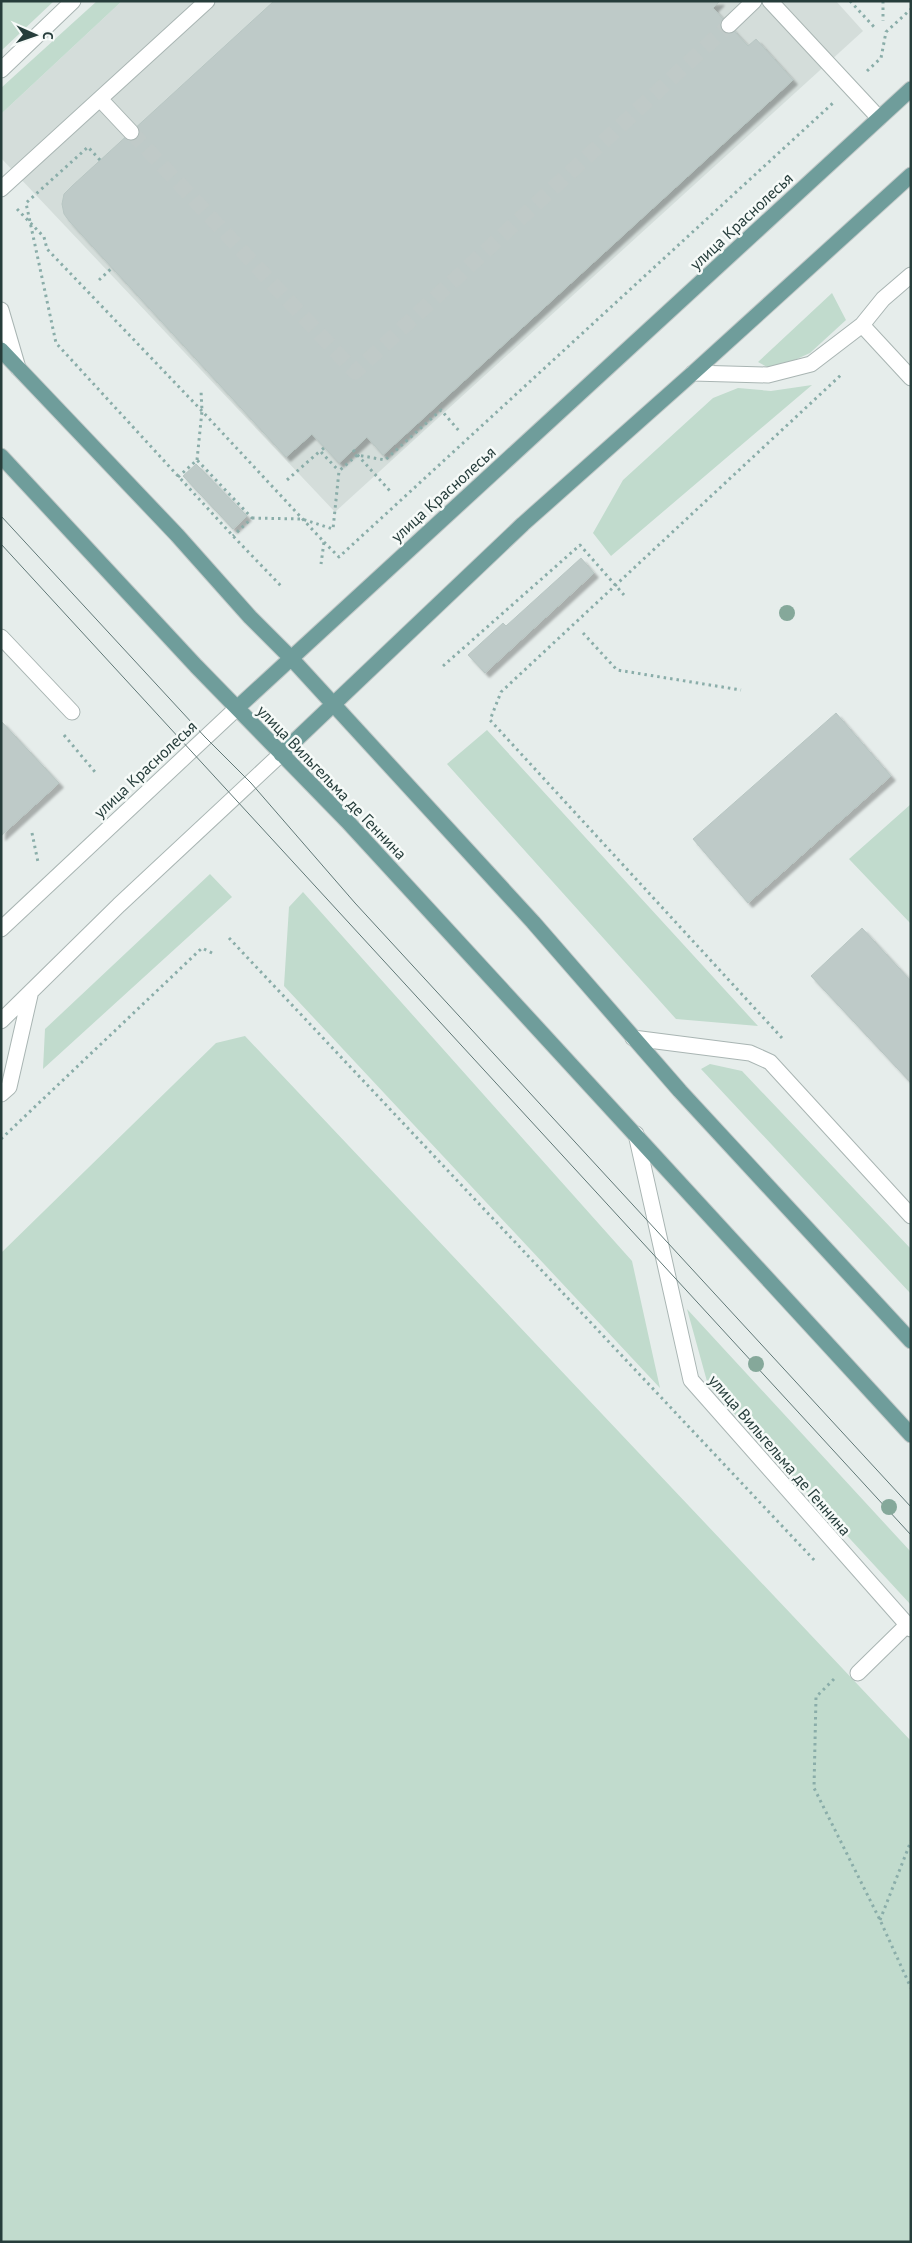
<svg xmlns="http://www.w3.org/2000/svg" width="912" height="2243" viewBox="0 0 912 2243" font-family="'PT Sans',sans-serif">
<defs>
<filter id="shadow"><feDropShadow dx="4.5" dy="4.5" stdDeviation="1" flood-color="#0004"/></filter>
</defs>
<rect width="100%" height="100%" fill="#e6edeb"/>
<path fill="#d4ddda" d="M122 1H836L863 31 335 512 1 158V114Z"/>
<path fill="#c1dbcd" d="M1 1H54L1 51Z
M97 1H122L1 114V88Z
M832 293 846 320 810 353 786 364 769 368 758 362Z
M812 385 611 556 593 533 623 480 713 398 738 388 771 391Z
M487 730 758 1026 676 1019 447 764Z
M911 804V924L849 859Z
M210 874 232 897 43 1069 45 1029Z
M303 892 632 1261 660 1388 284 986 289 907Z
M245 1036 911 1741V2242H1V1253L216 1043Z
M710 1064 742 1071 911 1249V1294L701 1069Z
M687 1309 911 1552V1605L708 1385Z"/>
<path fill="#becac8" stroke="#b8c6c3" filter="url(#shadow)" d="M274 1H720L713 8 748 46 756 39 793 80 383 455 367 437 339 463 312 434 286 457 70 222 64 214 62 204 64 194 72 186Z
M196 464 247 516 233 529 183 476Z
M581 558 594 573 485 673 468 655 503 623 506 626Z
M836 713 891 776 748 903 693 839Z
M1 721 59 783 1 836Z
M862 928 911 981V1083L811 976Z"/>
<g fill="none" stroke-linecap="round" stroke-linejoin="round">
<path stroke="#c0cac8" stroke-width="15" stroke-dasharray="15 8" stroke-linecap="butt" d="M131 132 355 372 729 25"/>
<defs>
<path id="minor" d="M770 1 879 118
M729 25 754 1
M1 70 73 1
M100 99 131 132
M1 189 207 1
M1 310 18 368
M862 325 911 378
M693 373 768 375 811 364 862 325 883 299 911 275
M1 637 72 712
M1 929 237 708
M1 1021 119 905 281 754
M633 1038 750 1053 770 1062 911 1216
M1 1094 9 1087 30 995
M636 1134 691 1380 911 1629
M858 1673 907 1625"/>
<path id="major" d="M1 350 177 535 250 617 290 657 533 922 680 1091 911 1341
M1 456 196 666 347 821 911 1435
M237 708 911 89
M281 754 523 524 693 373 911 175"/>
</defs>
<use href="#minor" stroke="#a9b5b3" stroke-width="17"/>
<use href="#major" stroke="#c2c9c8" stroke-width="17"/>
<path stroke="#8aada9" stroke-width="3" stroke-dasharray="2.5 4" stroke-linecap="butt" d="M850 1 875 28
M883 1V21
M867 71 881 58 886 32 911 9
M100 160 88 147 26 203 56 343 233 536 282 587
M17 209 44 237 47 249 202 411 324 542 321 564
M99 280 113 267
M324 448 320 451 339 471
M353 450 390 491
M197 460 202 411 201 391
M178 477 197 460 252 518 233 536
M287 480 320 451
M252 518 302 519 333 529 339 471 357 455 385 460 441 410 460 432
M324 542 339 557 833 103
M583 633 617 670 741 690
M443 666 580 545 624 595
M64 735 95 772
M32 833 38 862
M229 938 815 1561
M782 1038 490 720 501 692 842 374
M1 1139 202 948 214 954
M834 1679 816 1697 814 1788 880 1920 911 1988
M880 1920 911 1841"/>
<use href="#minor" stroke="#fff" stroke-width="15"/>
<use href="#major" stroke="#6f9d9b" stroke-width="15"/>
<path stroke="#617877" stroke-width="1" d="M1 516 205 737 251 783 355 903 911 1507
M1 544 911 1535"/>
</g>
<g fill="#85a89a">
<circle cx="787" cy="613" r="8"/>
<circle cx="756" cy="1364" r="8"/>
<circle cx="889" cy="1507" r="8"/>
</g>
<g text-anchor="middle" stroke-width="5" stroke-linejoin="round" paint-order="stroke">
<g font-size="16" fill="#263d3b" stroke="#f6faf8">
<text transform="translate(741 221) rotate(-43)" y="6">улица Краснолесья</text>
<text transform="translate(443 494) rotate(-42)" y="6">улица Краснолесья</text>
<text transform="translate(145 769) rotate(-43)" y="6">улица Краснолесья</text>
<text transform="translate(332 782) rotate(46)" y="6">улица Вильгельма де Геннина</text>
<text transform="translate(780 1455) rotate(49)" y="6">улица Вильгельма де Геннина</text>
</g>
</g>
<rect width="912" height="2243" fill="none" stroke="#263d3b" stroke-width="5"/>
<g transform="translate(35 35) rotate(92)" stroke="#f6faf8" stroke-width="4" paint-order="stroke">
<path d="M0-4L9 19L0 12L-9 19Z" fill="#263d3b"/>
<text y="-8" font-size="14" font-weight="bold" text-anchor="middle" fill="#263d3b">С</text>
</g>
</svg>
